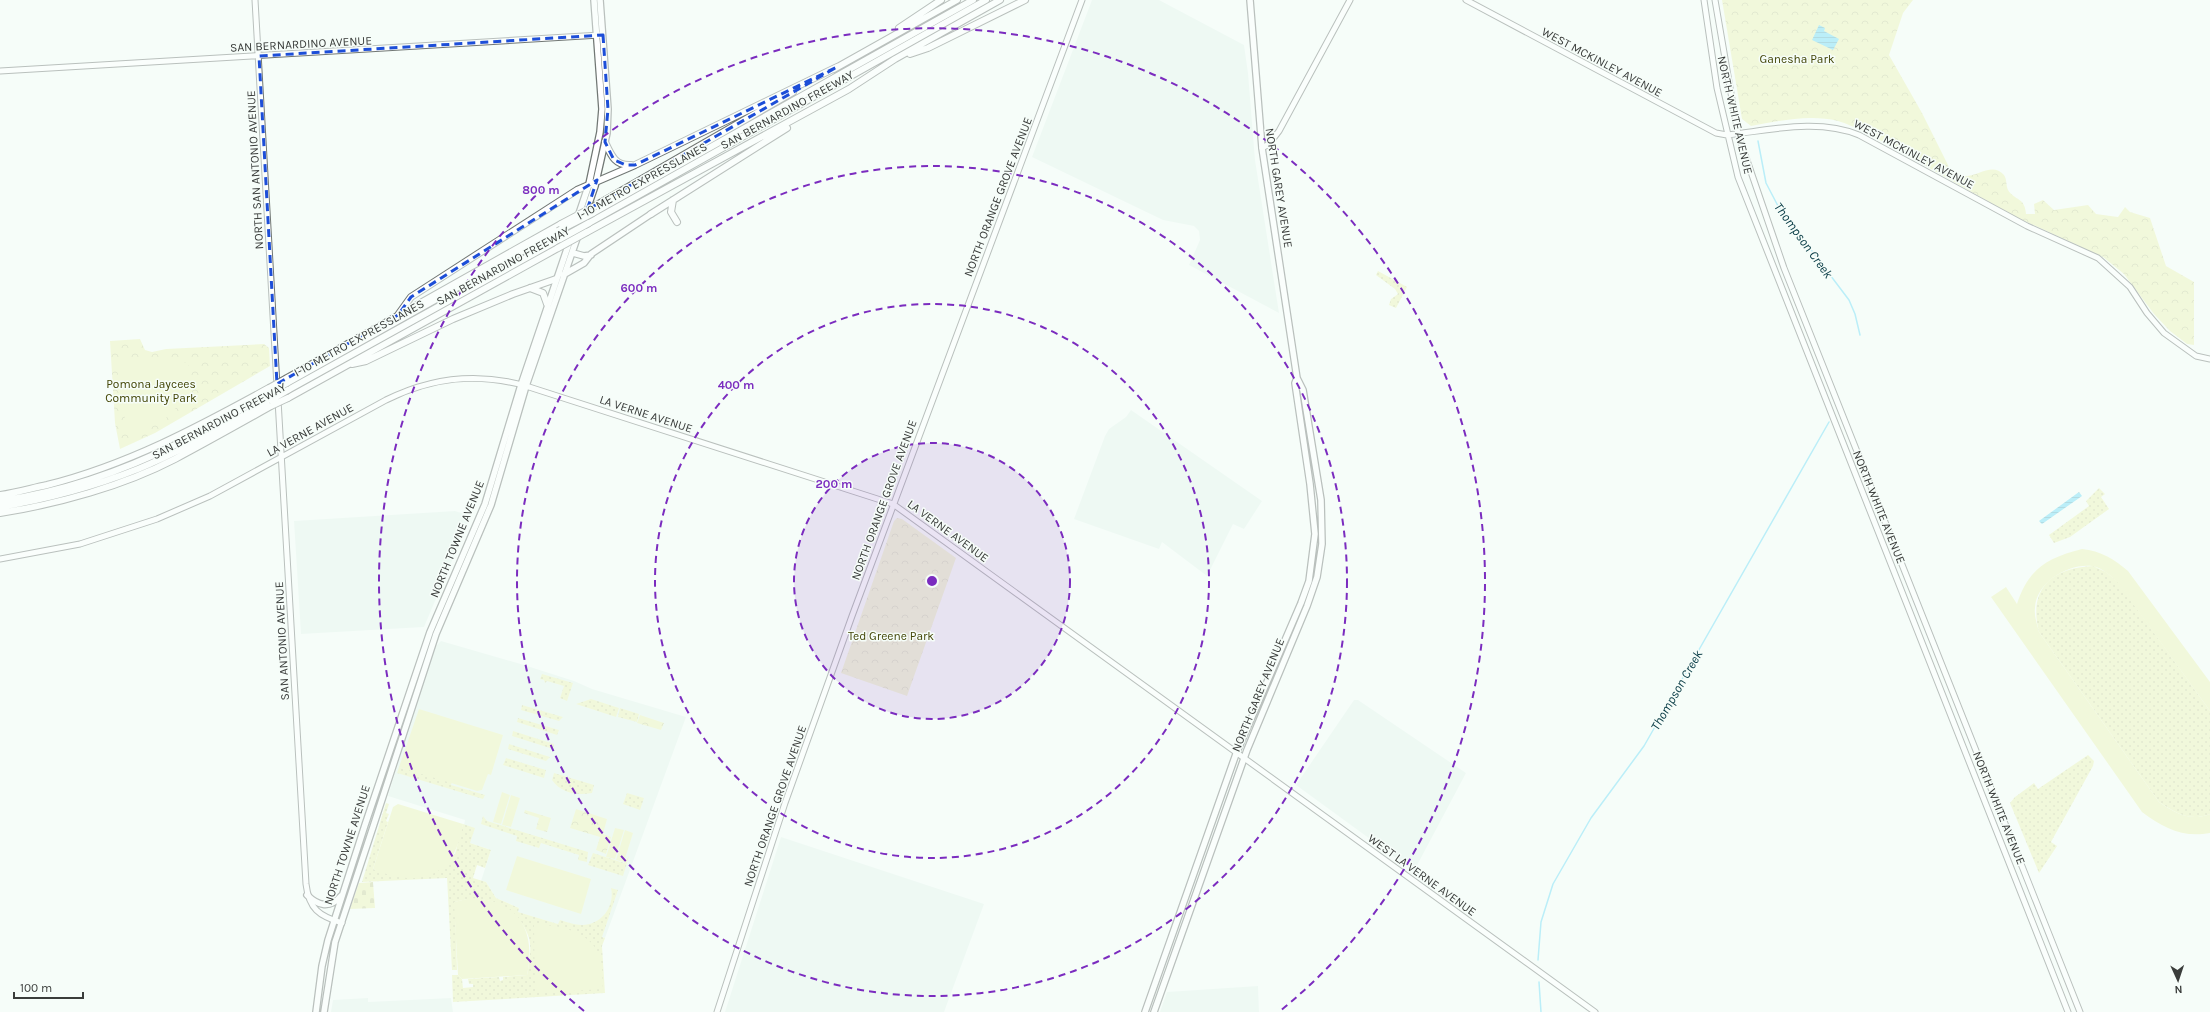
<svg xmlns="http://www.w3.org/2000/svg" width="2210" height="1012" viewBox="0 0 2210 1012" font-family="Karla,sans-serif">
<defs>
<pattern id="grass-dots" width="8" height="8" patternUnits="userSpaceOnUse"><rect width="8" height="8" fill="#ecf2b7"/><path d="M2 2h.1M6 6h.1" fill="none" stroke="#cbd09e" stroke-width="1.8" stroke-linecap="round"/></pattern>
<pattern id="cemetery-stones" width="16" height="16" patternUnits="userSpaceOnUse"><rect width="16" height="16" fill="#ecf2b7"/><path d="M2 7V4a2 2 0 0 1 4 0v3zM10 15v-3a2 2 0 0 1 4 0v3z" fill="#cbd09e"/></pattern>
<pattern id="park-crowns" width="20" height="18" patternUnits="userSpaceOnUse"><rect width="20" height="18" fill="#ecf2b7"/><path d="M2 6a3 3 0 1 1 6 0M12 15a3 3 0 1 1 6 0" fill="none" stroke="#cbd09e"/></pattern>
<pattern id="water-rules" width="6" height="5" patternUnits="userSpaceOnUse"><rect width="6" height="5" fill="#73dcf6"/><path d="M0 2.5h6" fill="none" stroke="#5fb4c8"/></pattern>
</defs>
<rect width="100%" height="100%" fill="#f6fdf9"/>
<path fill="#e5f4ec" d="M1092 0H1159L1244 45 1248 73 1255 160 1279 313 1189 265 1200 240 1199 231 1194 226 1163 220 1032 157Z
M1131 410 1262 501 1244 529 1233 524 1207 576 1162 542 1159 549 1074 519 1105 436 1109 429 1126 417Z
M455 511 471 516 424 627 301 634 294 521Z
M441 641 524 665 574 681 592 689 686 717 605 938 517 912 519 908 496 898 486 882 481 881 491 850 470 843 464 825 465 820 388 796 415 708 436 646Z
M1354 700H1358L1466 773 1414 871 1296 785Z
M781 837 984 904 944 1012H725Z
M1258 986 1259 1012H1160L1167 992Z
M368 998V1002L451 998 453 1012H331L333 1000Z"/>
<path fill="url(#grass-dots)" d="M1378 271 1407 287 1396 308 1389 305 1391 299 1398 294 1395 289 1376 275Z
M2099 488 2105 494 2101 497 2109 509 2070 537 2054 543 2049 535 2089 506 2086 501Z
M2093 566 2106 572 2118 582 2210 711V814C2189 822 2176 813 2159 802L2039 632C2028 589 2051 568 2093 566Z
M542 674 573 683 567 701 560 698 564 686 547 681 545 683 544 680 540 679Z
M591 699 619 708 616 717 576 704Z
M522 705 563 717 559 721 521 710Z
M620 708 639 714 637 722 618 717Z
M518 718 559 730 557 735 517 722Z
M513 731 554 744 553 749 512 736Z
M509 744 550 757 546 761 508 749Z
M2088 755 2094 761 2093 766 2051 842 2057 846 2039 873 2010 803 2015 797 2034 783 2038 789Z
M506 758 546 770 544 778 503 765Z
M399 767 452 782 451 785 485 795 483 799 397 773Z
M554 773 594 785 592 793C577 796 561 793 552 780Z
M627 793 644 798 640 810 623 804Z
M386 803 389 804 386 813 389 814 386 821 388 822 373 869 402 877 426 876 455 854 463 824 475 828 470 843 491 850 485 868 477 865 473 878 486 882 496 898 519 908 518 912 558 924 560 920C567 922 575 925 582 925 602 925 615 906 611 888L618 890 602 937 605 938 602 946 605 993 453 1002 452 975H458L462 979 463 988 473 987V984H469L468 979 499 977 500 981 503 980V977L527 975C529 964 532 950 529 938 519 907 486 892 455 902L457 970H452L447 878 362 882Z
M483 816 487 821 588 852 587 862 578 860 579 855 541 843 539 848 516 841 517 836 481 824Z
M593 853 624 863 629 856 623 876 588 865Z"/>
<path fill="url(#cemetery-stones)" d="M373 882 375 908 350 909 359 883Z"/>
<path fill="url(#park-crowns)" d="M1722 0H1913L1903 13 1889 55 1922 113 1949 167C1954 171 1959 176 1966 176 1978 176 1993 162 2004 175 2007 179 2006 186 2008 190 2015 201 2025 197 2026 214H2035L2034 204 2043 200 2054 210 2088 205 2096 214 2118 217 2125 207 2130 212 2150 218 2166 266 2194 282V345L2187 344 2170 331 2154 314 2124 274 2103 257 2014 216 1864 131C1855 128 1846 123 1838 121 1809 114 1779 121 1751 126L1742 119Z
M140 339 145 350 152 352 166 349 264 344 269 348 270 366 155 433 120 449 115 423 110 341Z
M897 518 902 519 956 558 907 696 841 673 894 521Z
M640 715 664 723 661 730 637 723Z
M576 809 607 819 603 834 611 837 606 854 596 850 600 837 570 828Z
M525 810 551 818 547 832 536 829 539 818 524 813Z"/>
<path fill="#ecf2b7" d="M131 360 188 363C190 401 166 431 127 431L117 368 121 362Z
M2082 549C2101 551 2114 559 2128 571L2210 682V711L2118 583C2111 576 2103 568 2092 566 2069 563 2036 582 2035 608 2034 616 2037 624 2039 632L2159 802C2175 813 2190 822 2210 814V833C2183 838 2163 828 2142 812L1991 597 2006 587 2017 604C2028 569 2047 558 2082 549Z
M419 709 503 735 491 775 488 774 482 790 477 791 399 767Z
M502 792 510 795 501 824 493 822Z
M511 795 520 798 511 827 502 825Z
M398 804 463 824C455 877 420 889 373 869L393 807Z
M615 828 624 830 615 859 606 857Z
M625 830 633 833 624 862 616 860Z
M517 856 591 879 581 914 506 890Z
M471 898C520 900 536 931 527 975L462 979 458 975 454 902Z
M534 925C558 924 591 931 600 957 603 967 602 979 603 989L540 993 535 988Z"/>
<path fill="url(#water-rules)" d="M1819 25 1825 28 1824 31 1839 39 1833 50 1812 40Z
M2079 492 2082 496 2042 524 2039 521Z"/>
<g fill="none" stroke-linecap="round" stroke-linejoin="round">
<path stroke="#73dcf6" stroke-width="1.5" d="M1758 141 1766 183 1778 206 1849 300 1855 314 1860 335
M1538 960 1541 922 1553 884 1591 818 1644 746 1829 422
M1539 982 1541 1012"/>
<defs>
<path id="secondary" d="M255 0 277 386
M1466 0 1716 133 1727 135C1771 130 1818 118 1859 135L2027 226 2098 258 2130 287 2147 313 2164 333 2196 356 2210 359
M1704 0 1717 88 1738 177 2068 1012
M1715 0 1738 134 1784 268 2080 1012
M0 71 600 35
M1262 148 1269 144 1279 131 1350 0
M278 400 306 884C309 909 319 916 342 923
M0 559 80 544 157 519 210 496 386 400C432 377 477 372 526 386L893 504 1595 1012
M717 1012 785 803 852 616 1082 0"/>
<path id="primary" d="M573 253 584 256 591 255
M563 275 584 263 591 254 651 214
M307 895C318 906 330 909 341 896
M316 1012 322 966 328 940 365 825 430 632 485 504 521 385 589 184 600 132 602 109 594 0
M324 1012 335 942 373 827 436 634 491 505 526 386 595 186 607 133 608 109 600 0
M1145 1012 1236 754 1301 603 1309 581 1315 534 1310 484 1295 383 1297 378
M1154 1012 1247 750 1307 606 1317 577 1322 544 1321 500 1303 390 1297 378 1262 148 1250 0"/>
<path id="highway" d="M899 28 941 0
M910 54 928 48 1025 0
M834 69 957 0
M605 142C611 155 615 166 631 165
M673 200 671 212 677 222
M595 206 793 92
M593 213 973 0
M651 214 787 128
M589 223 986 0
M587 232 849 89 895 59 1000 0
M530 288 543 293 547 304
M398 315 411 297 577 190 635 165 837 67
M352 364 366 361 453 319 513 294 556 279
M287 378 561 224
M287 383 558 231
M288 390 560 239
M288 398 558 248
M0 495C16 493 32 488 47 485 127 465 198 427 269 388
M0 501C62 492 123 471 179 443 210 428 240 410 270 393
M0 507C47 499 93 487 138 469 184 450 227 424 271 400
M0 513C58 504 123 486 175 459 207 442 239 424 271 406"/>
</defs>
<use href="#secondary" stroke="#717774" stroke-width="7"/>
<use href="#primary" stroke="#717774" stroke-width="8"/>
<use href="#highway" stroke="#717774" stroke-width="8"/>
<use href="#secondary" stroke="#fff" stroke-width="5"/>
<use href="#primary" stroke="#fff" stroke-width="5.5"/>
<use href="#highway" stroke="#fff" stroke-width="6"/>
<defs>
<path id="highway-bridge" d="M561 224 595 206
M558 231 593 213
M560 239 589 223
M558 248 587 232
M269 388 287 378
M270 393 287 383
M271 400 288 390
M271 406 288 398"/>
</defs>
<use href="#highway-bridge" stroke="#717774" stroke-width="8" stroke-linecap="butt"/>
<use href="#highway-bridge" stroke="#fff" stroke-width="6"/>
</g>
<path d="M0 0H2210V1012H0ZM603 35 608 109 605 142 614 160 626 165H635L837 67 587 210 597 180 411 297 398 315 277 384 259 56Z" fill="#f6fdf9" fill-opacity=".55" fill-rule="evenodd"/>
<path fill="none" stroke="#1d4ed8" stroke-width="3" stroke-dasharray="8 5" stroke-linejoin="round" d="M603 35 608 109 605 142 614 160 626 165H635L837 67 587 210 597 180 411 297 398 315 277 384 259 56Z"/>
<circle cx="932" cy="581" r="138" fill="#7b2cbf" fill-opacity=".12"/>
<g fill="none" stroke="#7b2cbf" stroke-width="2" stroke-dasharray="7 5">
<circle cx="932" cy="581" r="138"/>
<circle cx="932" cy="581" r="277"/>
<circle cx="932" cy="581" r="415"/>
<path d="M584 1011A553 553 0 1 1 1280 1011"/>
</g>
<g text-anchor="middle" stroke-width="3" stroke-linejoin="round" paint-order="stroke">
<g font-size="12" fill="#3a3d3b" stroke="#f6fdf9">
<text transform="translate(301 44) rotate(-3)" y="4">SAN BERNARDINO AVENUE</text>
<text transform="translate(1602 62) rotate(28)" y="4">WEST MCKINLEY AVENUE</text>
<text transform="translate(787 110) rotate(-29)" y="4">SAN BERNARDINO FREEWAY</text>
<text transform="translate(1735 115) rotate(77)" y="4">NORTH WHITE AVENUE</text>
<text transform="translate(1914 154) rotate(28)" y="4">WEST MCKINLEY AVENUE</text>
<text transform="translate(255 170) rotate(-93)" y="4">NORTH SAN ANTONIO AVENUE</text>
<text transform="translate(642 181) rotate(-29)" y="4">I-10 METRO EXPRESSLANES</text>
<text transform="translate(1279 188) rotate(81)" y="4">NORTH GAREY AVENUE</text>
<text transform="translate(998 197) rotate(-69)" y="4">NORTH ORANGE GROVE AVENUE</text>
<text transform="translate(503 266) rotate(-29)" y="4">SAN BERNARDINO FREEWAY</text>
<text transform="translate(359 338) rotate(-29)" y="4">I-10 METRO EXPRESSLANES</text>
<text transform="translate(646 414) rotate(18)" y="4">LA VERNE AVENUE</text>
<text transform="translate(219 421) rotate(-28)" y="4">SAN BERNARDINO FREEWAY</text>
<text transform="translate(310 430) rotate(-29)" y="4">LA VERNE AVENUE</text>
<text transform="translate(884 500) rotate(-70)" y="4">NORTH ORANGE GROVE AVENUE</text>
<text transform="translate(1879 507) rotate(68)" y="4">NORTH WHITE AVENUE</text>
<text transform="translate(948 531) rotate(36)" y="4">LA VERNE AVENUE</text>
<text transform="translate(457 539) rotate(-68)" y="4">NORTH TOWNE AVENUE</text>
<text transform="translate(282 641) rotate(-93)" y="4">SAN ANTONIO AVENUE</text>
<text transform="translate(1258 695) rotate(-68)" y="4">NORTH GAREY AVENUE</text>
<text transform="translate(775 806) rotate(-71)" y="4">NORTH ORANGE GROVE AVENUE</text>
<text transform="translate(1999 808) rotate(68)" y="4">NORTH WHITE AVENUE</text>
<text transform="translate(347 845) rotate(-72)" y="4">NORTH TOWNE AVENUE</text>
<text transform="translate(1422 875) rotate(36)" y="4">WEST LA VERNE AVENUE</text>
</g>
<g font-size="12" fill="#434606" stroke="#f6fdf9">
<text x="1797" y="63">Ganesha Park</text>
<text x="151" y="388">Pomona Jaycees<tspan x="151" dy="14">Community Park</tspan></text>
<text x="891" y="640">Ted Greene Park</text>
</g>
<g font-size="13" font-style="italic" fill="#053943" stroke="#f6fdf9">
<text transform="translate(1804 240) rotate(54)" y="5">Thompson Creek</text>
<text transform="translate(1676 690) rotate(-60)" y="5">Thompson Creek</text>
</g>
</g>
<circle cx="932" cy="581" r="6" fill="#7b2cbf" stroke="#f6fdf9" stroke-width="2"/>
<g font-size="12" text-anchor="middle" font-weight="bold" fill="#7b2cbf" stroke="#f6fdf9" stroke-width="3" stroke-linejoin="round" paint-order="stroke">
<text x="541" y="194">800 m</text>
<text x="639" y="292">600 m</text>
<text x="736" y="389">400 m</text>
<text x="834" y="488">200 m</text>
</g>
<g transform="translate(2178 980) rotate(177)" stroke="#f6fdf9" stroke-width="3" paint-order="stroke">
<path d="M0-3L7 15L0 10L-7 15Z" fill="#3a3d3b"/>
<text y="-6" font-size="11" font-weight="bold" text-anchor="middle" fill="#3a3d3b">N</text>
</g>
<path d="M14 992v6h69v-6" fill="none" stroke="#3a3d3b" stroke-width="2"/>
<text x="20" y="992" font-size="12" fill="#3a3d3b" stroke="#f6fdf9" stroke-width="3" paint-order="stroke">100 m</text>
</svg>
